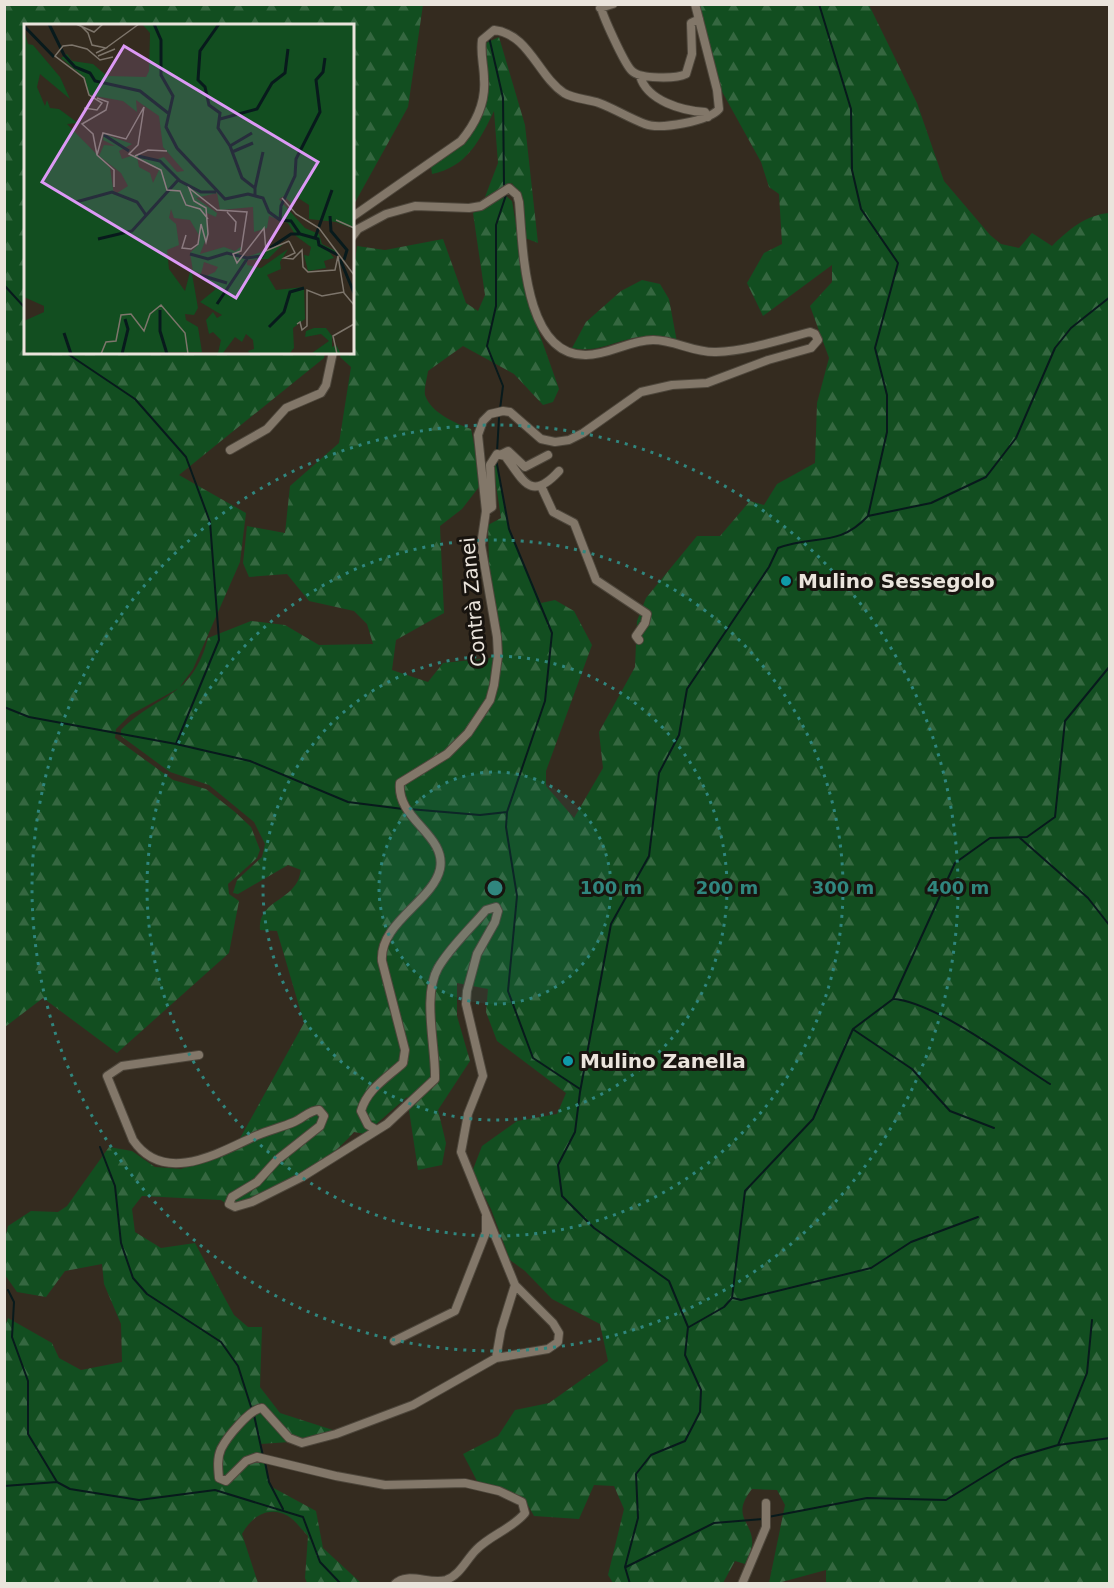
<svg xmlns="http://www.w3.org/2000/svg" width="1114" height="1588" viewBox="0 0 1114 1588" font-family="'DejaVu Sans',sans-serif">
<defs>
<pattern id="forest-firs" width="22" height="20" patternUnits="userSpaceOnUse" patternTransform="scale(1.5)"><rect width="22" height="20" fill="#124e20"/><path d="M5 1l3.5 6h-7zM16 11l3.5 6h-7z" fill="#356740"/></pattern>
</defs>
<rect width="100%" height="100%" fill="#342b1f"/>
<path fill="url(#forest-firs)" d="M5 4 423 5 408 107 353 206 352 26H26V352L325 353 324 358 179 475 246 513 240 562 193 669 179 688 130 715 116 729 115 738 173 780 206 789 235 812 251 827 260 850 257 858 228 884 229 894 239 901 229 953 117 1053 43 998 5 1027Z
M698 5H869L917 103 944 181 990 235 1001 244 1019 248 1032 233 1052 246C1068 230 1086 215 1109 213V1583L826 1584V1570L778 1583H769L785 1505 777 1490 752 1489C729 1518 755 1522 752 1546 751 1552 747 1558 745 1564L735 1561 723 1583H613L608 1575 624 1509 614 1486 594 1485 579 1519 534 1516 525 1500 477 1481 463 1454 498 1436 515 1410 549 1403 608 1361 600 1324 552 1299 525 1271 510 1260 491 1209 472 1172 482 1146 517 1121 557 1114 566 1093 497 1041 486 1012 488 989 457 983V1016L470 1061 438 1110 446 1143 442 1165 418 1170 407 1097 365 1134 354 1132C322 1169 276 1189 232 1208L221 1200 142 1196 132 1209 135 1232 161 1248 195 1243 234 1315 248 1327H262L260 1387 280 1413 336 1431 305 1441 260 1444 270 1486 316 1511 323 1548 361 1583H307L305 1578 308 1536C302 1530 295 1520 288 1516 268 1505 251 1517 242 1534L258 1583 5 1584 4 1328 8 1318 52 1343 59 1358 81 1370 122 1362 121 1324 104 1284 102 1264 65 1271 46 1297 17 1292 5 1275V1238L8 1226 31 1211 58 1212 67 1206 109 1147 132 1151 155 1167 181 1169 234 1149 304 1023 277 931 260 930C258 904 284 902 296 884 299 880 300 874 301 870L288 865 238 894 233 893 237 880 262 857 265 844 254 822 209 785 170 772 121 736V730C158 693 192 699 208 638L251 621 285 625 319 645 373 644 367 624 354 611 309 601 287 574 249 577 243 563 247 526 285 533 290 486 339 443 351 367 340 357 341 353 352 352 353 275 357 246 385 250 443 239 466 303 478 311 485 295 473 213 506 196 512 201 530 307 559 389 553 402 543 405 514 374 463 346 428 371C427 378 424 389 425 395 431 413 455 423 471 429L482 483 462 509 440 526 444 613 396 640 392 670 428 682 443 663 490 658 502 644 489 564 488 525 501 518 495 478 486 482 485 468 495 455 509 529 541 603 555 600 574 611 592 645 546 771V786L574 818 603 768 599 732 635 667 637 621 646 598 697 536H720L750 501 764 505 777 484 815 463 817 403 829 358 810 306 832 282V265L763 316 747 283 764 253 782 244 779 194 769 187 761 162 720 88Z
M499 37 525 125 538 243 525 238 518 193 512 183 485 197 498 163 494 111C480 140 467 167 432 174L431 166C491 129 489 109 486 43Z
M642 280 660 284 669 299 677 342C662 339 647 335 633 338 611 343 595 353 572 348L586 322 621 291Z"/>
<g fill="none" stroke-linecap="round" stroke-linejoin="round">
<path stroke="#081a1c" stroke-width="2" d="M819 4 851 109 852 170 861 209 898 263 875 348 887 395V432L868 516
M489 37 503 98 504 185
M4 285 26 309
M65 352 135 399 186 457 210 522 219 640 176 744
M500 409 503 386 487 346 496 306V225L506 195
M497 452 499 418
M496 459 509 529 552 633 545 701 507 812 506 827 517 896 508 991 533 1058 580 1089
M868 516 931 503 986 477 1016 438 1055 348 1071 328 1110 297
M4 707 29 717 176 744 250 761 348 802 403 809
M409 809 480 815 507 812
M1020 838 1088 898 1110 926
M893 999C934 1001 1013 1061 1050 1084
M854 1030 912 1069 950 1111 994 1128
M100 1147 115 1186 121 1243 133 1278 147 1294 221 1342 238 1366 252 1410
M8 1290 14 1302 12 1337 28 1381V1434L57 1482 70 1489 139 1500 215 1490 303 1517 320 1562 341 1584
M733 1298 741 1300 871 1268 911 1242 978 1217
M689 1327 724 1307 732 1298 745 1191 813 1119 853 1029 893 999 955 863 990 838 1027 837 1055 817 1065 721 1110 666
M254 1415 263 1456
M1058 1445 1087 1373 1092 1320
M265 1462 269 1482 283 1509
M4 1486 57 1482
M768 1517 867 1498 946 1500 1014 1458 1058 1445 1110 1438
M626 1567 714 1523 763 1519
M630 1584 625 1567 638 1518 636 1474 651 1455 685 1441 700 1412 701 1390 685 1355 688 1327 669 1281 594 1228 562 1196 558 1165 575 1132 580 1092 611 924 649 856 659 773 679 735 687 689 769 567 778 548C815 534 838 548 868 516"/>
<defs>
<path id="minor" d="M600 4C602 15 625 65 632 71 640 79 676 79 686 74L692 54 691 23 699 19
M600 8 613 4
M640 76C647 101 683 111 705 112L708 117
M352 217 461 141C476 123 486 103 484 79 484 66 480 54 482 40L494 30C529 34 538 76 564 93 574 99 588 99 599 103 615 109 629 118 645 124 660 130 709 121 719 109L717 90 695 4
M358 229 386 214 415 206 469 208 481 206 509 188 517 195 519 202C523 245 523 356 586 355 609 355 630 340 653 340 675 340 694 353 716 352 746 351 780 340 810 332L815 334 818 340 811 348 768 360 707 383 672 385 641 392 583 433 569 440 555 442 541 439 510 412 503 411 490 414 483 421 478 435 486 511 481 545 497 637 498 656 494 685 490 700 468 733 447 754 400 783C396 819 447 835 440 869 433 901 379 923 382 961L405 1050 403 1063C388 1077 367 1089 361 1111L368 1125 375 1129
M352 237 358 229
M230 450 267 429 286 408 321 393 326 385 333 352
M502 454 508 451 525 467 548 455
M541 486 553 512 574 523 596 580 647 614 645 623 636 636 639 640
M486 511 492 507 490 465 497 454 505 456C523 479 530 503 559 471
M199 1055 122 1066 107 1076 133 1140C163 1184 215 1155 251 1138 265 1131 280 1128 294 1122 303 1118 310 1110 319 1110L324 1116 320 1126 277 1160 257 1182 232 1197 229 1204 235 1207 252 1202 302 1177 387 1124 435 1079C436 1047 422 996 438 968 450 947 471 928 486 910L496 907 498 911 495 922 477 954 467 991 466 1004 483 1076 468 1114 461 1152 515 1285 553 1323 559 1333 558 1342 548 1349 496 1358 413 1405 336 1434 302 1443 289 1438 262 1408C250 1409 227 1437 221 1449 217 1458 218 1468 219 1478L226 1481 246 1461 257 1457 336 1476 385 1485 465 1483 499 1491 522 1502 525 1513C512 1529 490 1535 476 1550 466 1560 460 1575 446 1580 430 1585 407 1571 395 1584
M394 1341 455 1311 486 1232V1216
M496 1358 501 1330 515 1285
M742 1584 766 1527V1503"/>
</defs>
<use href="#minor" stroke="#4d463b" stroke-width="10"/>
<use href="#minor" stroke="#827769" stroke-width="8"/>
</g>
<circle cx="495" cy="888" r="116" fill="#30867e" fill-opacity=".12"/>
<g fill="none" stroke="#30867e" stroke-width="3" stroke-dasharray="3 6">
<circle cx="495" cy="888" r="116"/>
<circle cx="495" cy="888" r="232"/>
<circle cx="495" cy="888" r="348"/>
<circle cx="495" cy="888" r="463"/>
</g>
<g fill="#0f9aa8" stroke="#18140f" stroke-width="2">
<circle cx="786" cy="581" r="6"/>
<circle cx="568" cy="1061" r="6"/>
</g>
<g text-anchor="middle" stroke-width="6" stroke-linejoin="round" paint-order="stroke">
<g font-size="20" font-weight="bold" fill="#eae4dc" stroke="#18140f" text-anchor="start">
<text x="798" y="588">Mulino Sessegolo</text>
<text x="580" y="1068">Mulino Zanella</text>
</g>
<g font-size="20" fill="#eae4dc" stroke="#18140f">
<text transform="translate(473 602) rotate(-95)" y="7">Contrà Zanei</text>
</g>
</g>
<g transform="translate(24 24)">
<rect width="330" height="330" fill="#342b1f"/>
<path d="M118 0H330V205L312 198 285 195V181L271 172 268 180 260 172 255 175 281 204 295 210 298 220 312 227 317 231 303 225 310 234 300 237 302 244 284 247 280 231 285 232 287 223 272 212 264 199 245 192 243 204 230 208 229 183 196 186 193 169 172 174 193 189 192 193 183 189 184 210 176 230 200 223 211 227 218 222 214 232 220 234 259 220 244 235 223 236V241L237 244 264 225 256 238 257 245 243 251 252 266 280 263 281 295 269 304 270 324 266 329 226 330 224 327 230 325 229 316 222 310 218 318 211 313 199 329H194L197 316 189 308 185 310 182 296 189 288 193 294 198 291 176 278 192 265 180 253 191 248 194 243 180 238 177 250 169 247 166 229 174 221 176 213 166 196 150 194 147 185 145 194 152 200 155 221 143 226 145 245 161 267 167 244 174 284 170 291 161 290 162 296 174 303 178 328 2 330 0 297 20 288V282L0 273V5L4 20 9 21 36 53 46 75 16 50 13 63 21 82 23 76 26 84 35 85 54 99 43 100 86 144 90 171 104 162 97 149 75 132 80 121 91 122 79 116 80 110 108 120 95 127 98 135 110 131 131 136 140 133 153 148 160 147 139 123 135 92 112 76 113 88 99 77 65 71 61 54 37 34 43 30 48 37 69 40 83 52 122 53 125 47 126 9ZM113 133 135 146 129 159 126 149 115 143ZM290 304H302L308 312V323L312 321 317 330 288 329 305 317 297 310 281 313 282 307Z" fill="#124e20" fill-rule="evenodd"/>
<path fill="none" stroke="#081a1c" stroke-width="3" d="M25 0 40 31 51 43 66 49 71 57 116 67 144 89M130 0 137 16V51L149 72 142 103 153 124 201 175 224 170 239 174 245 188 256 196 267 197 276 210 294 215 295 221 314 231M195 0 176 27 174 56 181 63 185 81 196 89 194 104 206 122 218 154 231 164V171M0 2 30 33M196 95 233 85 248 59 261 49 264 25M80 111 105 127M206 122 228 109M208 128 229 119M114 132 136 137 156 157 177 168H192M231 164 239 128M52 178 88 168 113 178 122 191M306 192 307 207 323 226 320 236M256 196 257 182 271 152 272 135 296 88 292 56 299 48 301 34M291 214 308 166M74 215 108 207 155 155M246 224 267 210H275M166 230 184 235 203 229 223 234 238 232 241 226M316 235 330 269M176 251 203 259M193 280 223 235M136 286V307L143 330M245 303 260 288 266 268 280 264M40 309 47 330M98 330 104 305 101 295"/>
<path fill="none" stroke="#7d756b" stroke-width="1.5" d="M52 0 70 8 79 0M56 1 64 9 68 21 82 24 72 29M82 24 115 0M74 32 91 25M60 84 73 86 78 79 65 71 60 54 31 32 39 22 48 21 63 25 76 36 89 33M73 131 79 109 102 115 120 83 114 121 105 130 137 146 143 166 156 167 162 181 176 185 184 195M73 131 69 110 58 100 82 86 84 78 73 74M73 131 90 146V163M111 132 124 126 143 127M258 174 272 190 295 204 330 251M203 188 212 198 211 208M312 196 330 204M162 211 158 224 167 225 174 220 177 200 182 218 184 210 182 184 170 177 165 164 193 186 223 188 217 227 209 230 213 239 240 204 242 227 265 217M265 217 271 229 260 234 269 235 278 226 279 243 284 248 311 246 314 232 320 269 330 281M273 300 276 298 278 306 283 302V266L298 272 320 268M77 330 82 318 92 317 97 291 107 290 120 307 126 290 137 281 161 309 164 330M313 330 309 312 330 300"/>
<path fill="#dc99f5" fill-opacity="0.15" stroke="#dc99f5" stroke-width="3" d="M100 22 294 138 212 274 18 158Z"/>
<rect width="330" height="330" fill="none" stroke="#eae4dc" stroke-width="3"/>
</g>
<circle cx="495" cy="888" r="9" fill="#30867e" stroke="#18140f" stroke-width="3"/>
<g font-size="18" text-anchor="middle" font-weight="bold" fill="#30867e" stroke="#18140f" stroke-width="6" stroke-linejoin="round" paint-order="stroke">
<text x="611" y="894">100 m</text>
<text x="727" y="894">200 m</text>
<text x="843" y="894">300 m</text>
<text x="958" y="894">400 m</text>
</g>
<rect width="1114" height="1588" fill="none" stroke="#eae4dc" stroke-width="12"/>
</svg>
